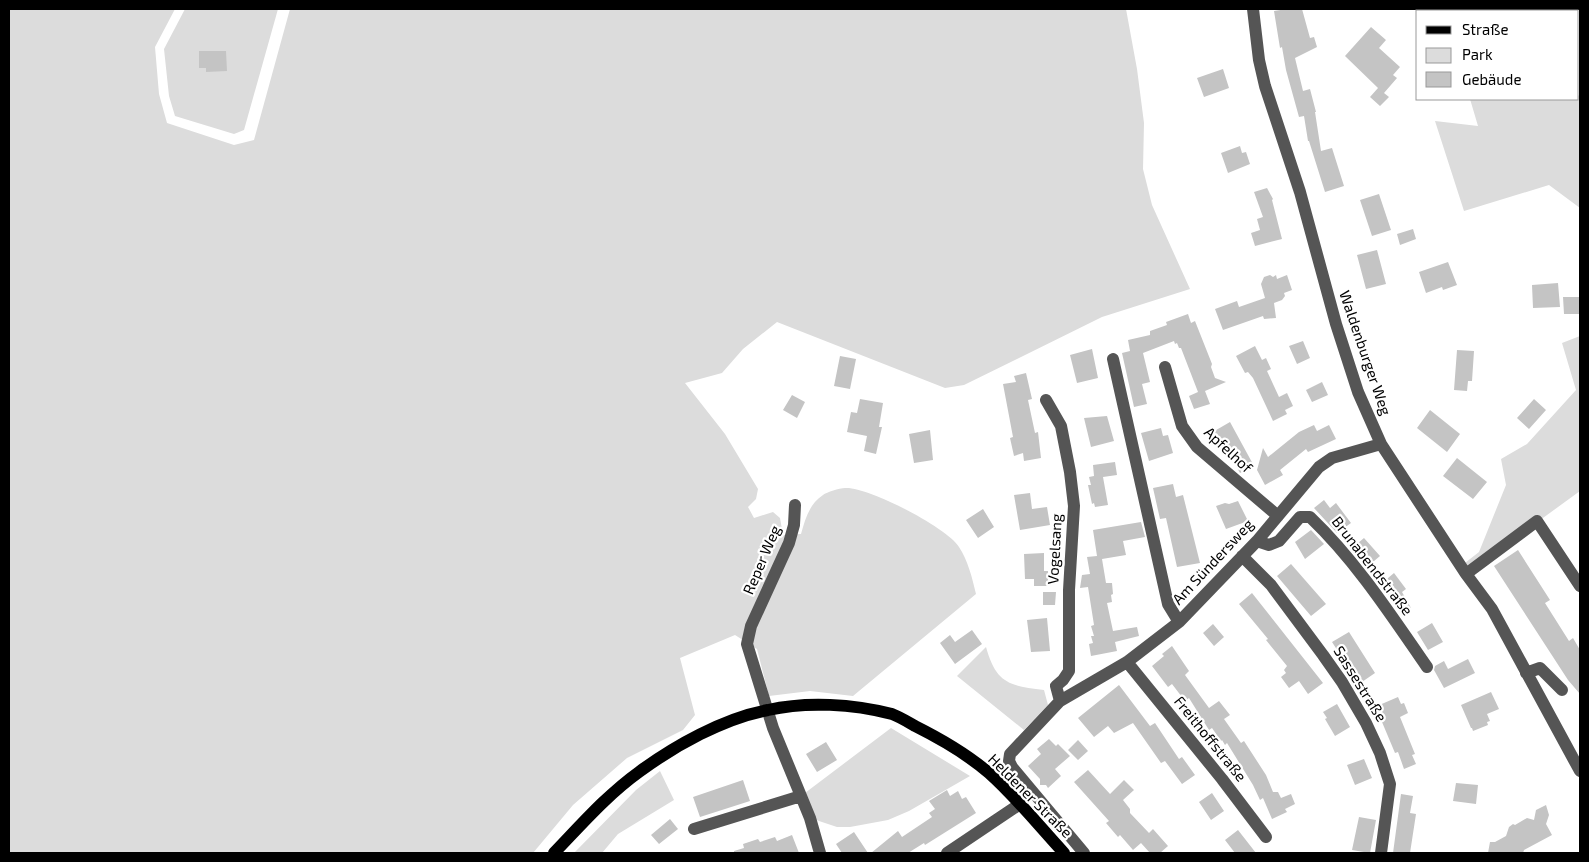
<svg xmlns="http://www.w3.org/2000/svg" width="1589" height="862" viewBox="0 0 1589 862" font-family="'Exo 2',sans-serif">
<rect width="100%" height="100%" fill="#fff"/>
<path fill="#dcdcdc" d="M9 9H175L155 47 159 94 167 123 234 145 254 140 290 9H1126L1137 69 1144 123 1143 169 1152 205 1190 289 1102 317 964 385 945 388 777 322 743 349 722 373 685 383 725 434 758 489 756 499 748 507 754 518 773 512 780 518 783 535 801 534C805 520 809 504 823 495 827 492 839 488 845 488 867 486 948 528 959 547 968 561 972 577 976 594L853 696 810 691 769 696 757 649 735 635 680 658 695 715 683 730 627 758 573 805 533 853H9Z
M185 9H278L244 130 234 134 175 116 169 96 164 49Z
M1579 95 1580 208 1549 185 1464 211 1435 121 1478 126 1470 99H1578V96Z
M1580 336V491L1466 574 1461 566 1479 552 1506 485 1501 459 1527 444 1576 390 1562 343Z
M986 647C996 683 1009 686 1044 690L1048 705 1024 730 957 676Z
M891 728 970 776 909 811 888 820 850 827H837L810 818 801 796Z
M660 771 674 800 618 834 602 853H574L636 790Z"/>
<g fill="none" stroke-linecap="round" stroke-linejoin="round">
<path stroke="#a3a3a3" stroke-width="4.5" d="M1428 9 1431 11"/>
</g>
<path fill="#c4c4c4" d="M1287 9H1302L1310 38 1314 37 1317 47 1295 58 1303 91 1310 89 1316 112H1315L1321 151 1332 148 1344 186 1325 192 1309 141H1308L1304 116 1299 117 1286 70 1282 47 1280 48 1274 11Z
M1371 27 1386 40 1379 48 1400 67 1393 75 1397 78 1384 93 1389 97 1380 106 1370 97 1378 88 1345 56Z
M199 51H226L227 71 206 72V68H199Z
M1223 69 1229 88 1204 97 1197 78Z
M1240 146 1242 153 1246 152 1250 164 1228 173 1221 153Z
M1267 188 1273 199 1272 200 1282 239 1255 246 1251 233 1260 230 1257 219 1263 217 1254 192Z
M1379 194 1391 230 1372 236 1360 200Z
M1413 229 1416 239 1400 245 1397 234Z
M1377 250 1386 284 1366 289 1357 255Z
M1448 262 1457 285 1443 290 1442 287 1426 293 1419 272Z
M1270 275 1273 277 1276 275 1277 279 1287 275 1292 290 1284 293 1285 296 1282 300 1274 303 1276 318 1264 319 1263 316 1223 330 1215 309 1237 301 1239 307 1265 298 1261 284 1264 277Z
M1558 283 1560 307 1533 308 1532 285Z
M1563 297H1580V314H1564Z
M1188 314 1191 323 1195 321 1212 364 1211 367 1215 378 1226 382 1205 391 1210 404 1194 409 1189 396 1198 392 1181 348H1179L1177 343 1175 344 1174 341 1143 353 1150 382 1142 384 1147 404 1134 407 1122 353 1130 351 1128 340 1150 335V331L1167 325 1166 322Z
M1303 341 1310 358 1297 364 1289 346Z
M1255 346 1262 360 1266 358 1271 369 1267 371 1279 397 1287 393 1293 406 1285 410 1287 414 1273 421 1253 378 1248 372 1245 373 1236 356Z
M1092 349 1098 378 1077 383 1070 355Z
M1457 350 1474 351 1472 381H1468L1467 391 1454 390Z
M840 356 856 359 850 389 834 386Z
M1026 373 1032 399 1028 400 1035 433 1038 432 1041 458 1024 461 1023 453 1014 456 1010 438 1013 437 1003 384 1016 382 1014 376Z
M1322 382 1328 395 1312 402 1306 390Z
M792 395 805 402 797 418 783 410Z
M860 399 883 403 879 427H882L876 454 864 451 867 436 847 432 851 412 857 413Z
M1534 399 1546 410 1529 429 1517 418Z
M1430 410 1460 434 1447 452 1417 428Z
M1107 416 1114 441 1091 447 1084 418Z
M1230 422 1254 466 1240 473 1227 450 1221 449 1211 433Z
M1314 425 1317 431 1329 425 1336 439 1308 452 1306 449 1280 470 1283 475 1265 485 1257 470 1263 448 1268 457 1299 432Z
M1161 428 1163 436 1168 435 1173 453 1149 461 1141 433Z
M930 430 933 460 914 463 909 434Z
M1457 458 1487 482 1473 499 1443 476Z
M1115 462 1117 475 1103 477 1108 505 1095 507 1094 503 1092 504 1088 485H1091L1089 477 1094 476 1093 465Z
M1173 484 1176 497 1183 495 1200 563 1177 567 1166 518 1160 519 1153 488Z
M1030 493 1032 509 1047 507 1050 525 1020 530 1014 495Z
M1324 500 1330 508 1336 503 1351 523 1337 533 1314 508Z
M1238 501 1248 521 1226 529 1216 506 1225 503 1229 504Z
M983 509 994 527 978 538 966 520Z
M1141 522 1145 537 1123 541 1126 555 1102 559 1106 583H1112L1113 594 1111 595 1112 602 1107 603 1113 631 1137 627 1139 636 1115 642 1117 651 1091 656 1089 644 1093 643 1091 636H1094L1091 626 1094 625 1088 587 1080 588 1082 575 1090 574 1087 557 1097 556 1093 530Z
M1311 530 1324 544 1305 559 1295 542Z
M1364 538 1380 556 1367 567 1351 549Z
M1518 550 1550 600 1545 603 1569 641 1573 638 1580 650V694L1568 680 1494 566Z
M1044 553V571H1048V586H1034V579H1025L1024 554Z
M1291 564 1326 604 1311 616 1277 576Z
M1394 573 1406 589 1402 592 1411 608 1401 613 1381 584Z
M1043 592H1056L1055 605H1043Z
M1252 593 1323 683 1308 694 1299 681 1289 688 1281 677 1286 673 1284 670 1287 666 1266 640 1268 639 1239 604Z
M1047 618 1050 651 1031 652 1027 620Z
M1432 623 1443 642 1428 650 1417 632Z
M1213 624 1224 637 1214 646 1203 633Z
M972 630 982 644 955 664 940 643 950 635 955 642Z
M1349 632 1375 673 1359 684 1332 642Z
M1172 646 1189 671 1185 675 1209 708 1219 701 1230 715 1224 719 1241 743 1244 741 1266 775 1273 792H1278L1281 798 1291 794 1295 804 1285 809 1287 812 1272 819 1263 798 1260 800 1253 785 1227 743 1225 745 1222 740 1221 741 1212 728 1209 730 1189 698 1185 701 1172 684 1168 687 1152 666 1164 656 1162 654Z
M1468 659 1475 673 1444 688 1434 670 1435 666 1444 661 1448 669Z
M1119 685 1150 726 1155 723 1179 759 1182 757 1195 775 1182 784 1165 761 1161 763 1133 723 1114 733 1108 726 1094 737 1078 718Z
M1491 692 1499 709 1487 714 1490 721 1487 722 1488 725 1473 731 1472 728H1471L1461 705Z
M1398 697 1401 704 1404 703 1408 713 1400 717 1415 754 1412 755 1416 764 1404 769 1398 752 1395 753 1382 722 1383 721 1377 706Z
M1337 704 1350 727 1335 736 1325 719 1327 718 1323 712Z
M1049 739 1056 746 1058 744 1070 756 1055 769 1061 776 1048 788 1046 785H1040V779L1028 766 1041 754 1037 749Z
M1078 740 1088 751 1078 760 1068 750Z
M826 742 837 760 817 772 806 754Z
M1364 759 1372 778 1355 785 1347 765Z
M1088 770 1110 794 1124 780 1134 790 1123 800 1130 809V813L1149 833 1153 829 1168 846 1160 853H1150L1141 843 1133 850 1120 835 1118 837 1106 823 1109 821 1074 782Z
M743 780 750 801 700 817 693 797Z
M1456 783 1478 785 1476 804 1453 801Z
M947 790 950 796 958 791 962 799 966 797 976 813 925 845 924 843 908 853H871L898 831 902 837 932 817 929 813 935 809 929 801Z
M1212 793 1224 811 1211 820 1199 802Z
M1401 794 1413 796 1410 813 1416 814 1410 853H1393Z
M1546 805 1549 815 1546 824 1552 835 1524 850 1523 853H1488L1490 842H1495L1506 836 1509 827 1513 824 1515 825 1527 818 1534 820 1536 810Z
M1359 817 1376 820 1370 853 1352 850Z
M670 819 678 829 659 844 651 835Z
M1238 830 1256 853H1235L1225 840Z
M854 832 868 853H842L836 844Z
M792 835 799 853H734V851L744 848 743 844 758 839 760 842 775 837 777 841Z"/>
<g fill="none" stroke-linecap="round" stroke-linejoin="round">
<path stroke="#555" stroke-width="12" d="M1253 9 1259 60 1265 86 1300 192 1336 324 1358 392 1381 444 1466 574 1492 609 1580 771
M1113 359 1168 604 1179 622
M1165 367 1182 426 1197 447 1278 516
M1046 400 1061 426 1070 472 1074 506 1069 590V671L1063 680 1056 686 1060 701
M795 505 794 525 789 543 751 626 747 644 773 728 810 818 820 853
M1257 541 1269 545 1279 541 1300 517H1310C1356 561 1391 615 1427 667
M1242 556 1271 585 1323 655 1342 682 1366 723 1380 753 1390 784 1381 853
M1466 574 1537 521 1580 586
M1127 662 1222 779 1266 837
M1526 673 1540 668 1562 690
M694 829 801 796
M947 853 1020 804
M1084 853 1012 767 1009 761 1010 754 1060 701 1127 662 1179 622 1257 541 1319 467 1332 458 1381 444"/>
<path stroke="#000" stroke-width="12" d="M554 853C581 825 607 795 639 772 674 746 724 718 768 710 807 701 853 704 892 714 900 717 908 722 915 726 941 739 967 754 989 773 1016 797 1039 826 1064 853"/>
</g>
<g text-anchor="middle" stroke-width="4.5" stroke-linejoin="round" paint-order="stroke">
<g font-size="15" fill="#000" stroke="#fff">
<text transform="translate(1365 353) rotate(71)" y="5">Waldenburger Weg</text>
<text transform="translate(1228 450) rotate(43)" y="5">Apfelhof</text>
<text transform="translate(1055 549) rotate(-87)" y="5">Vogelsang</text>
<text transform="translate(762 560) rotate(-67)" y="5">Reper Weg</text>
<text transform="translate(1213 562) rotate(-47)" y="5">Am Sündersweg</text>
<text transform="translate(1372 566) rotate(52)" y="5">Brunabendstraße</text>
<text transform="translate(1360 684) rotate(58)" y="5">Sassestraße</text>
<text transform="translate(1210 739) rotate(51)" y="5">Freithoffstraße</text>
<text transform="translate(1030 796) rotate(45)" y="5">Heldener Straße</text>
</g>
</g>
<rect width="1589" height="862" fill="none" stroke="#000000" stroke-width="20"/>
<rect x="1416" y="10" width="162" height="90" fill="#ffffff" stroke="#999999"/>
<rect x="1426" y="26" width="25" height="8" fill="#000000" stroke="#999999"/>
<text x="1462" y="35" font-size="15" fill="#000000">Straße</text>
<rect x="1426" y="48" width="25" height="15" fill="#dcdcdc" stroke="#999999"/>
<text x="1462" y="60" font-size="15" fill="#000000">Park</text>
<rect x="1426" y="72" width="25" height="15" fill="#c4c4c4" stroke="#999999"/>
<text x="1462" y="85" font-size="15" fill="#000000">Gebäude</text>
</svg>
